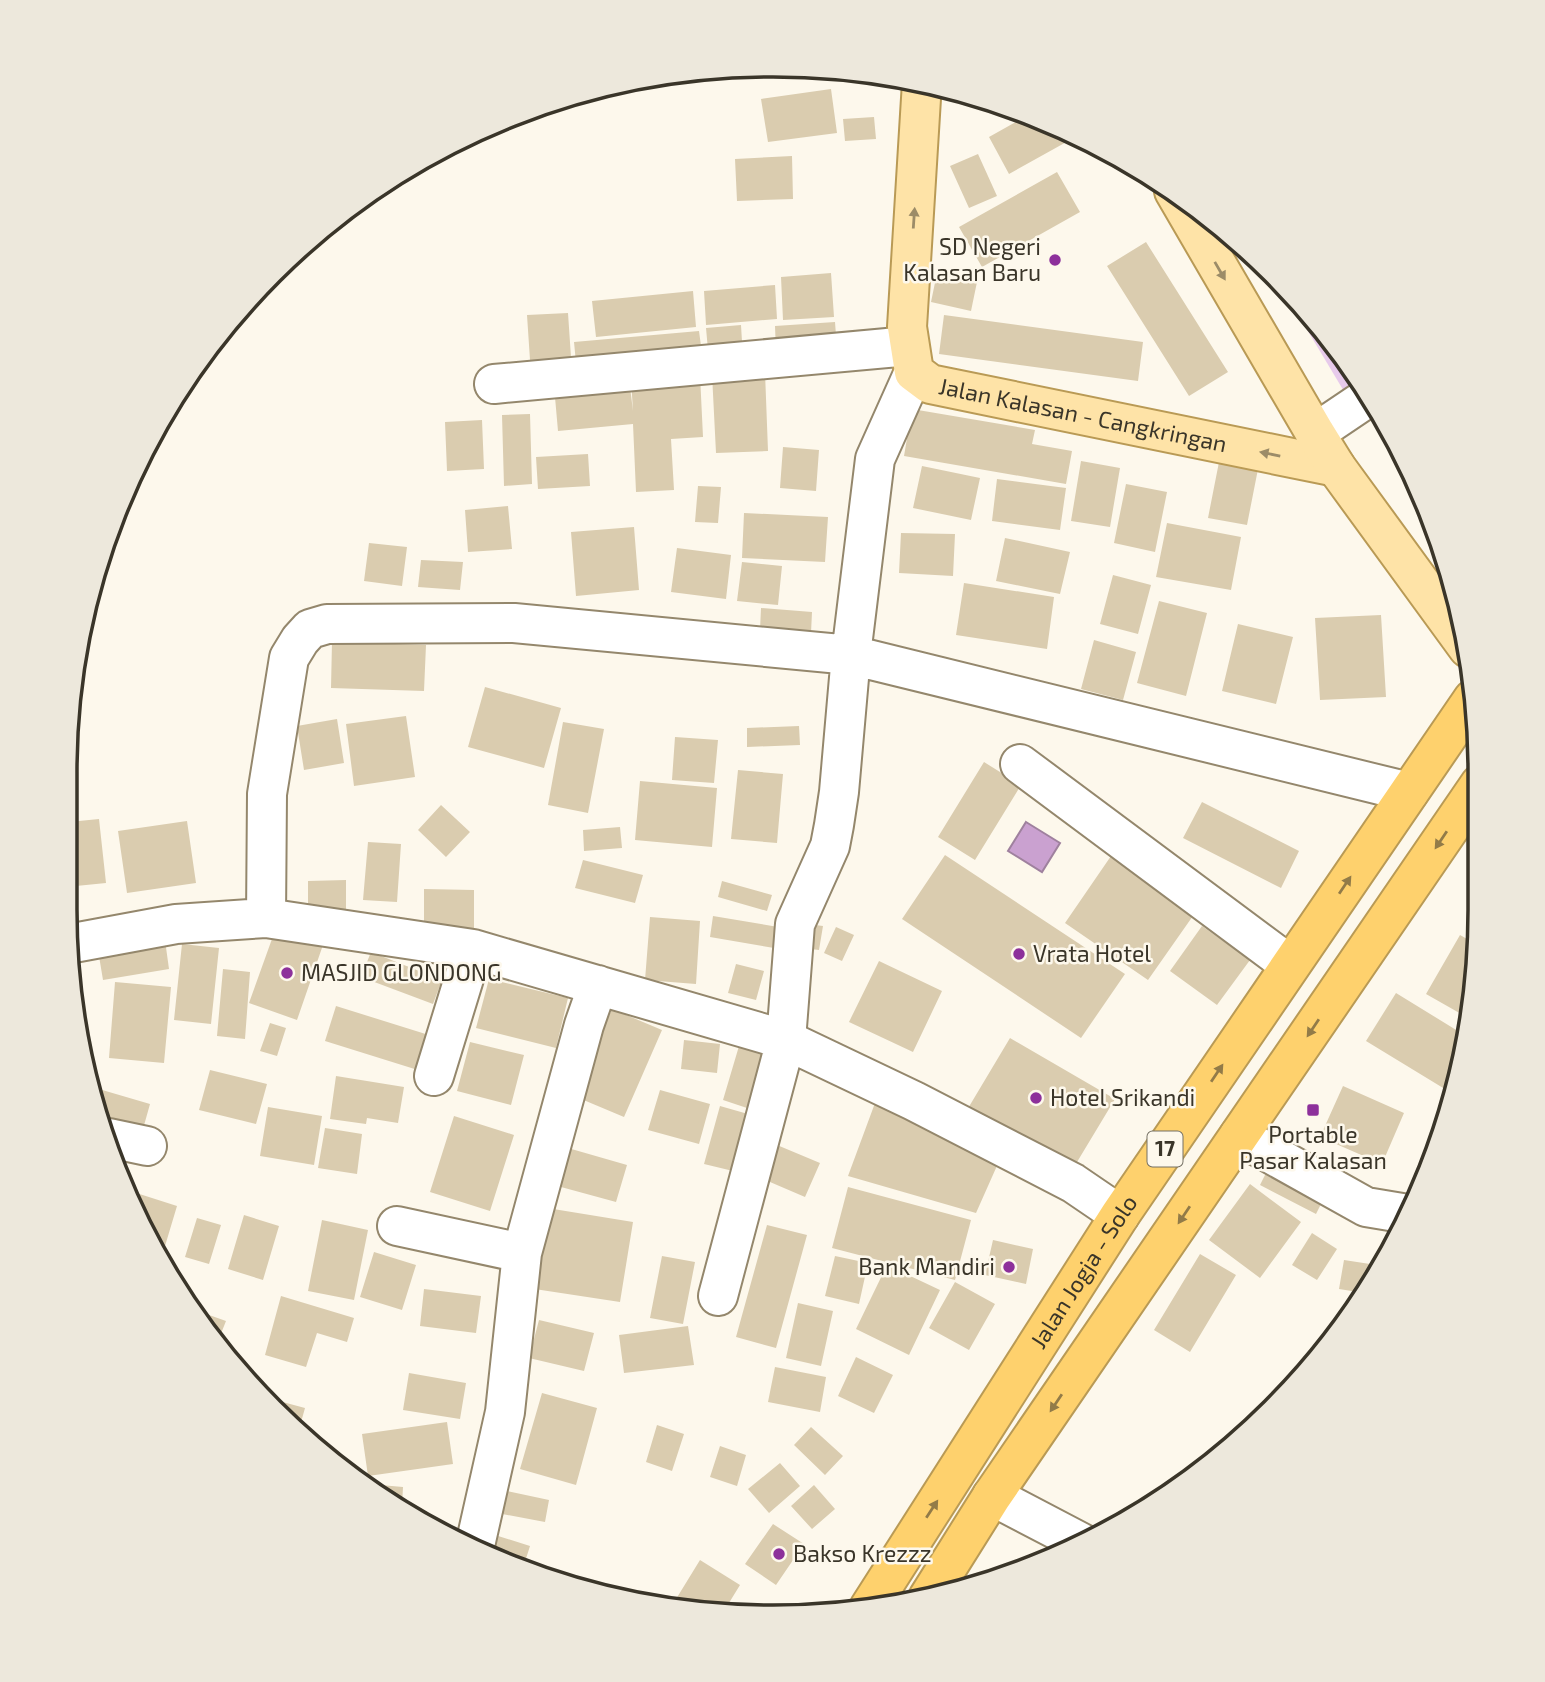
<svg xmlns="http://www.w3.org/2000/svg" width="1545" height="1682" viewBox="0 0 1545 1682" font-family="'Exo 2',sans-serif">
<rect width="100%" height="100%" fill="#fdf8ec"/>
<path fill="#e7caeb" d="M1272 271 1361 380 1351 403Z"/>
<path fill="#caa1d0" stroke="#9f819e" stroke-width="2" d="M1026 822 1060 843 1042 872 1008 851Z"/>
<path fill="#daccaf" d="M831 89 837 133 768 142 761 99Z
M969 96 986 101V102H969Z
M1030 114 1044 119 1065 130 1070 140 1009 174 989 137Z
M874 117 876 139 845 141 843 119Z
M978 154 997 196 969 208 950 166Z
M792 156 793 199 737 201 735 159Z
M1057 172 1080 212 982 267 959 227Z
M1146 242 1228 372 1189 396 1107 266Z
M831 273 834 317 783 320 781 277Z
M937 273 977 282 971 311 931 302Z
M775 285 777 319 706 325 704 291Z
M693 291 696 327 596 337 592 301Z
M568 313 572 372 531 375 527 315Z
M944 315 1143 342 1138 381 939 354Z
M835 322 837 349 776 353 775 326Z
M741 325 743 358 709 361 706 328Z
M699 331 703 361 577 373 574 342Z
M765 372 768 451 716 453 712 374Z
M700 375 703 437 671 439 674 490 636 492 633 424 558 431 554 386 629 379 633 411 631 379Z
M912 409 1035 430 1032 444 1072 451 1066 484 904 456Z
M530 414 532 484 504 486 502 415Z
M482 420 484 469 447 471 445 422Z
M783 447 819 450 816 491 780 488Z
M588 454 590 486 538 489 536 457Z
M1081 461 1120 468 1110 527 1071 521Z
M1219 462 1258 469 1247 525 1208 518Z
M922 466 980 478 971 520 913 508Z
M997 479 1066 488 1060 530 992 521Z
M1126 484 1167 492 1155 552 1114 543Z
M698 486 721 487 718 523 695 522Z
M508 506 512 549 468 552 465 510Z
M744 513 828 517 825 562 742 558Z
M1167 523 1241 537 1231 590 1156 577Z
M634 527 639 590 576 596 571 532Z
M901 533 955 534 953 576 899 573Z
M1005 538 1070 552 1060 594 996 581Z
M369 543 407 547 402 586 364 581Z
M677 548 731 555 726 599 671 592Z
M421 560 463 562 460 590 418 587Z
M742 562 782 566 778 605 737 601Z
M1113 575 1151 585 1138 634 1100 624Z
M964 583 1054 597 1047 649 956 635Z
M1159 601 1207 613 1186 696 1137 683Z
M761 608 812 612 811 633 760 630Z
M1381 615 1386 697 1320 700 1315 618Z
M1238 624 1293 637 1276 704 1222 691Z
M1094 640 1136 652 1123 700 1081 689Z
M332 642 426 645 424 691 331 688Z
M485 687 561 708 544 768 468 747Z
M406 716 415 777 354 786 346 724Z
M337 719 344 763 304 770 297 726Z
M563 722 604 729 588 813 548 805Z
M799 726 800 745 747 747V728Z
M675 737 718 740 714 783 672 780Z
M984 762 1021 785 975 860 938 837Z
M738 770 783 774 777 843 731 839Z
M640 781 717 788 712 847 635 840Z
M1202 802 1299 851 1281 888 1183 838Z
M441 805 470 832 446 857 418 830Z
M99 819 106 883 66 887 69 822Z
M187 821 196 883 127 893 118 831Z
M620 827 622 848 584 851 583 830Z
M368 842 401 844 397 902 363 900Z
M945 855 1125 974 1081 1038 902 919Z
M1111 856 1195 913 1148 980 1065 923Z
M583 860 643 875 635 903 575 888Z
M346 880V917L308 918V881Z
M722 881 772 895 767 911 718 897Z
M424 889 474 890V933H424Z
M713 916 784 928 780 949 710 937Z
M650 917 700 921 696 984 645 980Z
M807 924 823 926 819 950 802 948Z
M277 925 324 942 297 1020 249 1003Z
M1202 926 1250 960 1217 1005 1170 971Z
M836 927 854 935 842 961 824 953Z
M164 933 169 969 103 980 97 944Z
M1460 935 1476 944 1474 1001 1470 1019 1426 994Z
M182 944 219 948 211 1024 174 1020Z
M371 952 442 980 433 1004 361 977Z
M879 961 942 991 913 1052 849 1022Z
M736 964 764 971 756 1000 728 993Z
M223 969 250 972 245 1039 217 1036Z
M489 979 568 998 556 1048 476 1028Z
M115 982 171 987 164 1063 109 1058Z
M1396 993 1466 1036 1453 1094 1366 1041Z
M336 1006 432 1036 421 1071 325 1041Z
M612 1009 662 1030 624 1117 574 1096Z
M270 1023 286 1028 277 1056 260 1051Z
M1010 1038 1115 1099 1071 1172 967 1110Z
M684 1040 720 1044 717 1073 681 1069Z
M470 1042 524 1055 511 1105 457 1091Z
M739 1046 766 1055 750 1109 723 1100Z
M210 1070 267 1084 256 1124 199 1110Z
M336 1076 404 1087 398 1123 367 1118 366 1124 330 1119Z
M1343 1086 1404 1113 1382 1164 1320 1137Z
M92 1087 150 1104 143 1129 102 1117Z
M660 1090 710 1104 699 1144 648 1130Z
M875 1103 1000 1159 976 1213 848 1176Z
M720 1106 748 1114 733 1171 704 1164Z
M268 1107 322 1116 314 1165 260 1156Z
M454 1116 514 1135 490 1211 430 1192Z
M325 1128 362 1134 357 1174 318 1168Z
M777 1145 820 1163 805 1197 763 1179Z
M561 1146 627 1165 616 1202 550 1184Z
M1270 1165 1326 1194 1316 1214 1260 1185Z
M1250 1184 1301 1222 1260 1278 1209 1240Z
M848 1187 971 1220 955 1280 832 1248Z
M127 1190 177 1206 162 1256 158 1254 138 1222Z
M541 1207 633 1222 620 1302 528 1288Z
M244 1215 279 1226 263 1280 228 1269Z
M197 1218 221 1225 209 1264 185 1257Z
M322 1220 368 1230 354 1300 308 1291Z
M767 1225 807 1235 776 1348 736 1337Z
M1312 1233 1337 1249 1317 1280 1292 1265Z
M993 1240 1033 1249 1026 1284 985 1275Z
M374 1252 416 1265 402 1310 360 1297Z
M1200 1254 1236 1275 1190 1352 1154 1330Z
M662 1256 695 1262 683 1324 650 1318Z
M835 1256 868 1263 859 1304 825 1296Z
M1344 1260 1383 1266 1364 1293 1339 1289Z
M887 1265 940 1290 909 1355 856 1329Z
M955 1282 995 1304 969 1350 929 1328Z
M424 1289 481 1296 476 1333 420 1326Z
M281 1296 354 1318 347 1342 317 1333 306 1367 265 1355Z
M798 1303 833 1311 821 1366 786 1358Z
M195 1310 226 1321 216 1346 211 1340 194 1313Z
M539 1320 594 1333 584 1371 529 1358Z
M688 1326 694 1365 624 1373 619 1335Z
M856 1357 893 1375 874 1413 838 1396Z
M775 1367 826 1377 820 1412 768 1402Z
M409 1373 466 1383 460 1419 403 1410Z
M542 1393 597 1408 576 1485 520 1469Z
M264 1397 305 1408 298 1433 269 1403Z
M447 1422 453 1464 368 1476 362 1434Z
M657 1425 684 1434 672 1471 646 1462Z
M811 1427 843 1456 825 1475 794 1445Z
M720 1446 746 1455 737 1486 710 1477Z
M780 1463 800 1486 769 1513 748 1489Z
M369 1484 403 1487 402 1506Z
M814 1485 835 1509 812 1529 791 1506Z
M502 1490 549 1500 545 1522 497 1513Z
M773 1524 804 1544 776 1585 745 1564Z
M495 1535 530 1546 523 1568 488 1555Z
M700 1560 740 1585 724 1611 673 1604Z"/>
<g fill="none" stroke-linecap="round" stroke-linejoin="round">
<defs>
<path id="minor" d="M494 384 909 346
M1315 433 1370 396
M1020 764 1290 965
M266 918 267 794 289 658 300 640 310 629 327 624 514 623 851 655 1409 792
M68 944 176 924 266 918 473 949 786 1040 914 1101 1073 1183 1120 1215
M434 1076 473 949
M1239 1136 1366 1207 1408 1214
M109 1138 147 1146
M397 1226 522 1253
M718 1296 786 1040 795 924 830 846 834 825 839 792 851 655 875 459 914 372
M992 1496 1082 1543
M474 1550 505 1412 522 1253 584 1025 598 985"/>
<g id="major">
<path id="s1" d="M922 82 907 327 914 372 930 384 1336 467"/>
<path d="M1174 191 1315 433 1336 467 1468 648"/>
</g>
<g id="highway">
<path d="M928 1598 992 1496 1480 784"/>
<path id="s2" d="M869 1608 1120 1215 1473 699"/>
</g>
</defs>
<use href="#minor" stroke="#94876c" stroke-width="42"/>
<use href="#major" stroke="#b99a55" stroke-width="42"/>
<use href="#highway" stroke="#b99a55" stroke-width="42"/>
<use href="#minor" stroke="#fff" stroke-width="38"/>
<use href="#major" stroke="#fee3a7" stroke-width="38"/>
<use href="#highway" stroke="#fed16d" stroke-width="38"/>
</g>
<defs><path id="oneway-solid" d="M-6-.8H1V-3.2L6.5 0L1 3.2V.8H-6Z" transform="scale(1.75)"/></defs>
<g fill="#9c8c68">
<use href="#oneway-solid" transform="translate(914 218) rotate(-86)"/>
<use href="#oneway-solid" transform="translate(1220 271) rotate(60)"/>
<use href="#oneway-solid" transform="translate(1270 454) rotate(-168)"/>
</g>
<g fill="#927b48">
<use href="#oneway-solid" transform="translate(1441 840) rotate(124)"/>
<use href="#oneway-solid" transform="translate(1345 885) rotate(-56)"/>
<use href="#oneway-solid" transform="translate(1313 1028) rotate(124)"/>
<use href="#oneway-solid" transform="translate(1217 1073) rotate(-56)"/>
<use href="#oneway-solid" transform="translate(1184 1215) rotate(124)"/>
<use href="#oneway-solid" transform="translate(1056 1403) rotate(124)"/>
<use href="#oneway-solid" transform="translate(932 1509) rotate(-57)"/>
</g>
<g fill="#8d309b" stroke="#fdf8ec" stroke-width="2.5">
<circle cx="1055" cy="260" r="7"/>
<circle cx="1019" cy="954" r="7"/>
<circle cx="287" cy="973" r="7"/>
<circle cx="1036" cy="1098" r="7"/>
<rect x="1306" y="1103" width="14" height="14" rx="3.5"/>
<circle cx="1009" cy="1267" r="7"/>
<circle cx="779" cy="1554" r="7"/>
</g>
<g text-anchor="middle" stroke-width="5" stroke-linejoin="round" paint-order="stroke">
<rect fill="#fdf8ec" stroke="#747064" stroke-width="2" x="1147.5" y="1131.5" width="35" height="35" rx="5"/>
<g font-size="21" font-weight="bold" fill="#3a3529">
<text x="1165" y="1156">17</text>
</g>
<g font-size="23" fill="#3a3529" stroke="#fdf8ec" text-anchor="start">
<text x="1041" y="255" text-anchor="end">SD Negeri<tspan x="1041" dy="26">Kalasan Baru</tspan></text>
<text x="1033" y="962">Vrata Hotel</text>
<text x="301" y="981">MASJID GLONDONG</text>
<text x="1050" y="1106">Hotel Srikandi</text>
<text x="1313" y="1143" text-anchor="middle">Portable<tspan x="1313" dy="26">Pasar Kalasan</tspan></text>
<text x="995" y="1275" text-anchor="end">Bank Mandiri</text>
<text x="793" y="1562">Bakso Krezzz</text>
</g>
<g font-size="23" fill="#3a3529" stroke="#fdf8ec">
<text dy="8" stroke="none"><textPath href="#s1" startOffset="467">Jalan Kalasan - Cangkringan</textPath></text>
<text dy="8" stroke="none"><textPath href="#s2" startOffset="399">Jalan Jogja - Solo</textPath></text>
</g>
</g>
<path d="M0 0H1545V1682H0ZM772 77H773A695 695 0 0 1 1468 772V910A695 695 0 0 1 773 1605H772A695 695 0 0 1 77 910V772A695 695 0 0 1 772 77Z" fill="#ede8dc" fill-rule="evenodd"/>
<path fill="none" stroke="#3a3529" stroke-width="3.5" d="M772 77H773A695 695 0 0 1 1468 772V910A695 695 0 0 1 773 1605H772A695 695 0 0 1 77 910V772A695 695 0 0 1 772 77Z"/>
</svg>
